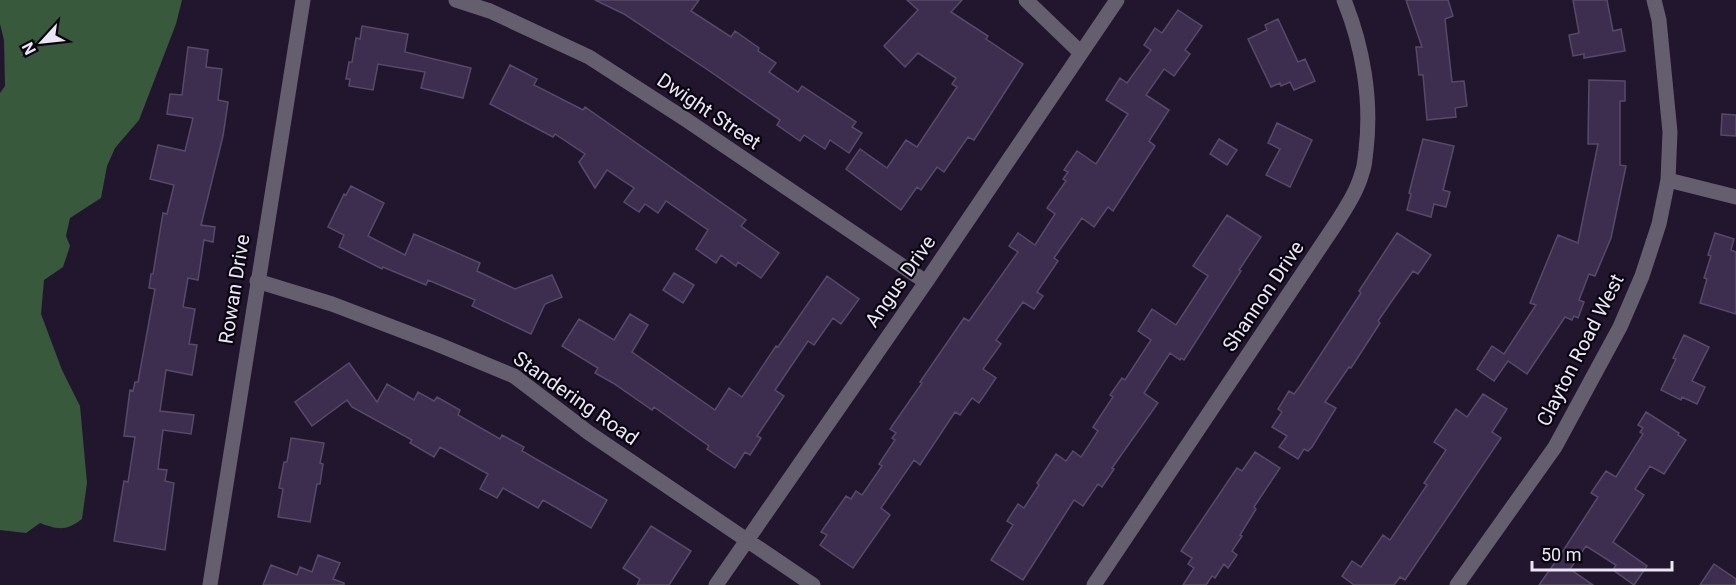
<svg xmlns="http://www.w3.org/2000/svg" width="1736" height="585" viewBox="0 0 1736 585" font-family="Roboto,sans-serif">
<rect width="100%" height="100%" fill="#22162f"/>
<path fill="#38593c" d="M0 0H182L176 24 139 120 115 148 107 166 101 198 70 218 66 236 70 246 63 267 44 280 41 314 62 370 80 406 87 483 82 519C66 531 59 530 40 523L26 533 0 530V93L5 86 4 40 0 24Z"/>
<path fill="#3d2d4f" stroke="#574a68" stroke-width="1.5" d="M595 0H699L691 11 731 37 735 31 759 48 758 51 776 63 769 72 798 92 802 86 856 122 852 127 862 133 849 153 830 140 825 149 804 135 800 141 777 125 780 120 708 70 624 14Z
M907 0H962L951 12 988 36 986 39 1023 64 974 140 968 137 944 172 937 167 921 190 917 187 901 210 846 169 860 149 887 168 906 140 917 147 957 87 952 84 956 78 918 53 905 67 884 46 918 10Z
M1406 0H1448L1453 16 1445 19 1452 82 1464 81 1467 106 1455 108 1456 117 1427 120 1423 75H1419L1416 47H1422Z
M1573 0H1607L1613 31 1621 29 1625 51 1584 58V54L1573 56 1569 35 1579 33Z
M1178 10 1202 26 1185 50 1190 54 1174 76 1164 69 1146 95 1169 110 1149 141 1155 146 1113 211 1108 207 1094 227 1082 218 1054 258 1058 261 1037 292 1043 296 1034 309 1023 302 996 340 1001 344 983 369 996 378 979 403 972 398 960 415 955 412 920 465 914 460 881 508 890 515 853 568 820 545 827 535 821 532 846 496 851 499 856 491 862 495 882 466 879 464 895 440 892 438 896 433 890 429 922 383 920 382 964 318 969 321 1018 252 1009 246 1018 233 1035 245 1055 214 1047 208 1066 181 1063 179 1068 172 1064 170 1077 151 1096 164 1128 114 1106 100 1120 78 1127 83 1151 50 1144 45 1155 28 1162 33Z
M1278 19 1298 62 1305 59 1315 81 1294 90 1290 82 1281 86 1280 83 1271 87 1248 39 1267 30 1265 25Z
M362 26 408 34 405 52 471 68 463 98 421 88 425 72 378 64 373 90 349 86 350 79H346L349 62H352L356 38 360 39Z
M188 47 208 50 206 67 222 69 218 100 228 102 223 136 201 225 215 227 213 242 204 240 198 280 188 278 183 307 195 309 189 344 197 345 192 375 166 370 160 411 194 415 191 434 163 430 158 469 167 470 165 481 174 483 165 550 114 541 124 481 128 482 135 437 124 436 130 390 133 391 135 382H138L155 289 149 288 151 274H153L163 213 167 214 174 185 150 179 158 145 185 151 193 118 167 114 170 94 182 95Z
M510 65 537 79 534 85 583 110 585 107 746 220 741 226 779 253 761 278 738 262 736 266 721 255 716 263 696 249 708 230 666 201 658 213 645 204 639 212 624 202 634 188 607 170 595 188 579 162 585 154 555 134 553 137 490 104Z
M1589 80 1625 81V101H1620V165L1626 166 1611 238 1595 276 1589 274 1579 300 1584 302 1578 318 1574 316 1572 320 1565 317 1527 374 1508 361 1494 381 1477 369 1492 346 1504 354 1536 305 1530 303 1558 235 1578 243 1598 144H1588Z
M1722 114 1736 115V136L1721 135Z
M1277 123 1312 140 1290 187 1266 175 1280 149 1268 143Z
M1219 139 1237 150 1227 165 1210 154Z
M1423 139 1454 146 1443 190 1450 192 1446 207 1434 204 1431 217 1407 210 1411 194 1409 193Z
M351 186 384 203 368 236 405 255 414 234 480 263 477 271 515 289 552 275 562 297 545 304 531 334 472 306 475 300 428 280 426 285 383 267 382 269 339 247 344 235 328 227 344 194 346 195Z
M1227 215 1261 237 1239 270 1241 271 1184 360 1181 358 1180 360 1170 353 1144 393 1158 403 1112 468 1114 469 1102 487 1098 484 1083 506 1074 500 1023 580 991 560 1013 525 1007 521 1018 504 1024 508 1039 485 1037 483 1056 454 1066 461 1073 451 1081 457 1098 431 1093 427 1113 397 1110 395 1122 378 1125 380 1151 340 1138 331 1152 309 1176 325 1208 276 1193 266Z
M1397 233 1431 255 1418 274 1413 271 1396 295 1378 321 1380 323 1351 368 1349 367 1325 402 1336 408 1312 447 1308 451 1304 449 1298 459 1279 447 1287 436 1272 427 1282 412 1278 409 1289 391 1294 394 1300 386 1361 293 1359 291Z
M1715 233 1734 239 1731 250 1736 252V314L1700 303 1707 279 1704 278 1711 256 1708 255Z
M674 273 694 285 683 303 663 290Z
M827 276 859 299 841 324 833 318 814 345 808 341 775 390 784 396 757 436 761 438 750 455 745 452 735 468 707 449 709 446 695 436 654 407 652 410 613 383 595 373 598 368 562 346 579 319 614 340 630 314 648 325 632 352 715 410 729 388 742 397 776 346 778 347Z
M1684 335 1709 347 1692 381 1705 387 1697 404 1682 397 1681 400 1661 390 1676 359 1673 358Z
M349 363 377 402 387 384 414 400 418 392 434 401 437 397 460 410 458 415 500 439 502 435 524 447 522 451 607 500 591 528 543 500 538 508 503 488 497 498 480 489 488 474 440 447 434 457 410 443 412 440 352 407 347 400 312 426 295 402Z
M1483 394 1507 409 1492 432 1501 438 1405 580 1400 577 1394 585H1354L1342 576 1352 561 1361 567 1383 535 1390 540 1427 485 1424 483 1446 450 1434 442 1456 409 1467 417Z
M1646 412 1679 433 1678 435 1686 440 1664 474 1650 466 1635 489 1644 495 1613 542 1647 566 1634 585 1613 570 1616 565 1586 546 1570 569 1593 585H1539L1561 554 1598 497 1591 493 1606 471 1616 477 1643 434 1640 432 1643 428 1638 425Z
M291 438 324 443 320 463 323 464 320 484H317L310 522 278 517 283 489 279 488 284 462H287Z
M1255 452 1280 468 1254 507 1256 509 1240 535 1242 536 1232 551 1237 555 1228 568 1224 564 1215 578 1212 576 1206 585H1183L1194 568 1188 564 1192 558 1181 551 1237 468 1242 471Z
M651 526 691 551 669 585H637L640 579 623 568Z
M318 555 340 563 333 579 344 583V585H263L271 565 297 575 300 567 312 572Z
M1714 564 1736 579V585H1700Z"/>
<g fill="none" stroke-linecap="round" stroke-linejoin="round">
<path stroke="#655e6f" stroke-width="15" d="M456 0 490 11 589 57 685 119 926 282
M1026 0 1081 53
M1668 180 1736 197
M257 281 332 304 437 344 514 376 589 433 813 585
M210 585 303 0
M716 585 926 282 1117 0
M1094 585 1337 222C1347 206 1357 191 1362 173 1365 166 1365 157 1366 150 1372 100 1363 47 1344 0
M1457 585 1555 447 1620 327 1642 276 1659 224 1668 180 1670 132 1659 20 1654 0"/>
</g>
<g text-anchor="middle" stroke-width="4.5" stroke-linejoin="round" paint-order="stroke">
<g font-size="20" fill="#ece5f6" stroke="#09050f">
<text transform="translate(709 111) rotate(34)" y="7">Dwight Street</text>
<text transform="translate(900 281) rotate(-55)" y="7">Angus Drive</text>
<text transform="translate(234 289) rotate(-81)" y="7">Rowan Drive</text>
<text transform="translate(1263 296) rotate(-56)" y="7">Shannon Drive</text>
<text transform="translate(1580 350) rotate(-63)" y="7">Clayton Road West</text>
<text transform="translate(576 398) rotate(35)" y="7">Standering Road</text>
</g>
</g>
<g transform="translate(42 42) rotate(243)" stroke="#09050f" stroke-width="4.5" paint-order="stroke">
<path d="M0-4.5L10 22L0 15L-10 22Z" fill="#ece5f6"/>
<text y="-9" font-size="16" font-weight="bold" text-anchor="middle" fill="#ece5f6">N</text>
</g>
<path d="M1532 561v9h140v-9" fill="none" stroke="#ece5f6" stroke-width="3"/>
<text x="1541" y="561" font-size="18" fill="#ece5f6" stroke="#09050f" stroke-width="4.5" paint-order="stroke">50 m</text>
</svg>
